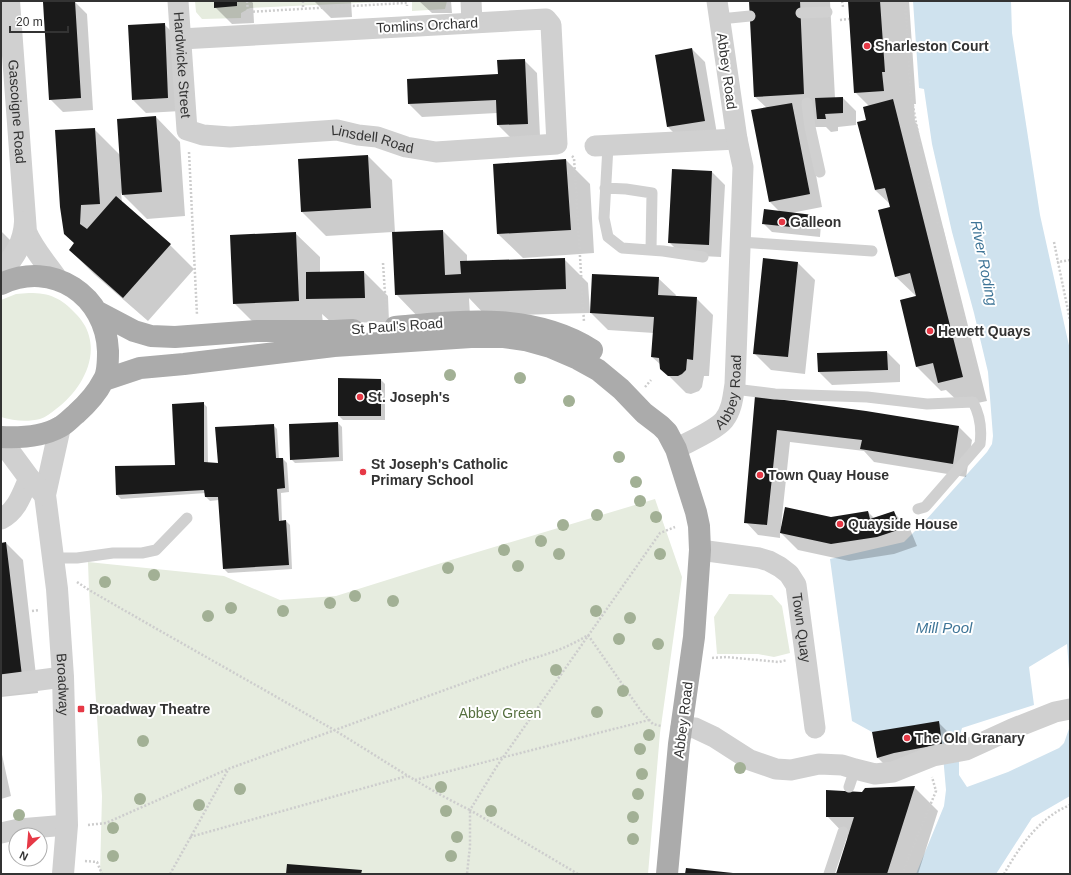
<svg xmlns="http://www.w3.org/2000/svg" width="1071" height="875" viewBox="0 0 1071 875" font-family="Arial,sans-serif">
<rect width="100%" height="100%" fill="#fff"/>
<path fill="#e6ecdf" d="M195 1H403L250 8 241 13V18L202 19 196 12Z
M412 1H447L445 9 412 11Z
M29 293C50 293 61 298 75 313 81 319 87 327 89 336 97 364 77 394 56 409 51 413 46 417 40 419 28 422 13 421 1 417V300L16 294Z
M655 499 682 577 660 733 648 874H100L102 796 89 590 88 562 224 576 280 600 336 596 451 560Z
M729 594 772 595 782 606 790 653 774 657 758 654H717L714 617Z"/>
<path fill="#cfe2ee" d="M913 1H1011L1012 33 1040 215 1070 350V682L1067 644 1029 667 1034 705 962 728 959 739V775L967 787 1008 772 1059 748 1064 743 1070 726V796L1032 818 996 874H916L944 806 946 790 942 744 872 732 852 721 830 559 904 542 925 521 987 452 992 444 993 436 988 372 974 313 952 232 932 144 924 89 919 88Z"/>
<path fill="#0003" d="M74 1 87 14 93 110 63 112 50 99Z
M215 1H251L253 3 254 23 232 24 215 7Z
M314 1H351L352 17 331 18Z
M419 1H451L452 13H432Z
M750 1H830L835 98H843L856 111V125L838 127V131L831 132 826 127H807L822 207 791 213 812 216 821 224 820 237 772 232 763 223 780 212 770 202 767 108 754 96Z
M849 1H909L916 104H914L915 122 917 124 987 401 963 406 946 390 941 391 917 367 901 300 916 296 895 276 892 208 891 205 875 190 867 120 869 106 855 92Z
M164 24 177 37 181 111 146 113 133 100Z
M692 49 705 62 717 134 681 140 668 127Z
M524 60 537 73 540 136 511 138 498 125 497 113 422 117 409 104 499 75Z
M156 117 180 142 185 216 147 219 121 193 122 202 170 245 194 269 148 321 94 274 70 250 77 247 72 240 94 129 120 155Z
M368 156 392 180 395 233 443 231 467 255V262L564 259 588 283 590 313 486 316 469 298 470 316 420 319 396 294 393 232 326 236 302 212Z
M566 160 590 184 594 253 523 258 498 234Z
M712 172 725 185 721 257 682 255 669 242Z
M1 231 12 242 1 282Z
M295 233 320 257V273L364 272 388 296 389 322 332 323 322 314 323 324 258 327 234 303Z
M764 259 798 263 815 280 805 374 771 370 754 353Z
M658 278 676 295 675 297 696 298 713 315 709 376H704L702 387 699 391 691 394 686 393 661 368V365L652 357 654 333 608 330 591 313Z
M887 352 900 365V382L832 385 819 372Z
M339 379 381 380 385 384V420H343L339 416Z
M756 397 959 427 972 440 966 477 874 462 864 451 790 442 781 526 868 512 874 518 893 512 910 529 917 546 894 554 849 561 798 550 780 532V538L758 535 746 522Z
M203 403 207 407 208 464H219L273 425 277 429 279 459H283L287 463 289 492 281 493 282 521H286L290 525 292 569 228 573 224 569 219 500 210 501 206 497V493L121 499 117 495 176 466Z
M338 423 342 427 343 461 295 463 291 459Z
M6 543 23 560 38 693 1 697V544Z
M938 722 951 735 954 757 891 771 878 758 873 733Z
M1 750 11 796 1 799Z
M914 787 938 811 918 874H837L848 838 827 816 863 793Z"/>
<path fill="#1a1a1a" d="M75 1 81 98 49 100 43 2Z
M214 1H237V6L214 8Z
M749 1H800L804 94 754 97Z
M848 1H880L885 72H882L884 91 854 93Z
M165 23 168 98 132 100 128 25Z
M692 48 705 121 667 127 655 55Z
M525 59 528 124 497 125 496 100 408 104 407 79 498 74 497 60Z
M843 97V113L825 114 826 119H817L815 98Z
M893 99 963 377 938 383 933 363 916 367 900 300 916 296 910 273 895 277 878 210 890 207 885 188 875 190 857 122 866 120 863 107Z
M792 103 810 194 769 202 751 110Z
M156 116 162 192 122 195 117 119Z
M95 128 100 204 81 205 80 224 87 229 116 196 171 244 123 298 69 250 74 243 64 234 60 207 55 130Z
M368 155 371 208 301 212 298 159Z
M566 159 571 230 497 234 493 164Z
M672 169 712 171 709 245 668 243Z
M764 209 813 215 811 229 762 224Z
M443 230 445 275 461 274 460 261 565 258 566 289 395 295 392 232Z
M296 232 299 301 233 304 230 235Z
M763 258 798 262 788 357 753 354Z
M364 271 365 298 306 299V272Z
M592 274 659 277 658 295 697 297 693 360 687 359 686 370 682 374 678 376H668L660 369 659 358 651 357 654 317 590 313Z
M887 351 888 370 818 372 817 353Z
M338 378 381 379V416H338Z
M755 396 866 411 959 426 953 464 860 449 862 440 777 430 767 525 744 523Z
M204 402V462L218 463 215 427 274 424 276 458H283L285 488 277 489 279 521 286 520 289 565 223 569 218 497H205L204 490 116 495 115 466 175 465 172 404Z
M338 422 339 457 290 460 289 424Z
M785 507 831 517 868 511 870 519 894 511 901 529 877 537 831 544 780 533Z
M6 542 22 676 1 679V543Z
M939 721 942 744 894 753 877 758 872 732Z
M915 786 887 874H836L854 817H826V790L862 792 865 788Z
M287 864 362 870 361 874H286Z
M686 868 733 873V874H685Z"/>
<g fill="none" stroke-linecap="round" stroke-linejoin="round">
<path stroke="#cdcdcd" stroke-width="2.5" stroke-dasharray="2 2" stroke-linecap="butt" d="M247 1 248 12 404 3H407V6
M303 1V9
M842 1 843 7
M905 1 911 94 919 140 938 223 942 229 977 371
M840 20 849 19
M189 152 197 315
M572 156 574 158 584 322
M1054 242 1058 262
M1070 260 1058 262 1070 320
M383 263 386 309
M645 387 651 380
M77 582 89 590C170 637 253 683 334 730 379 757 422 787 470 810V846L467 874
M32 611 39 610
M712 658 726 657 779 662 787 660
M415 780 649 720
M88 825 106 823 228 769 527 660C549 654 569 647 588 635L641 711 653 724 661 726
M190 837 407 776
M85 861 97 862 102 874
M170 874 228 770
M578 874 470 810 497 766 660 533 675 527
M902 874 936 791 932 777
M1004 874C1019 847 1040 817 1070 805"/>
<path stroke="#d0d0d0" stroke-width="11" d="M801 13 827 12
M720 19 750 16
M807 103 810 127 820 172
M608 146 604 218 608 237 622 248 663 251 703 257
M605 188 626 189 652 193 651 250
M740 242 872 251
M734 389 775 394 867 397 927 404 973 402C980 415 982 429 980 444L925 507 918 509
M53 558H77L113 553H142L156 550 187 518
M849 787 855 769
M829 874 843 832"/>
<g stroke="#d0d0d0" stroke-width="21">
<path id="s1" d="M178 1 187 130 203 135 230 137 337 130 358 135 377 137 406 147 436 152 557 144 551 25 546 19 181 39"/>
<path d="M471 1 472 22"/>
<path d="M595 146 737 139"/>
<path id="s2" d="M676 449C688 442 716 430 724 420 732 410 733 397 735 384L743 167 737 139 717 1"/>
<path d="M1 519C17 511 22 494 29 478"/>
<path id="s3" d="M700 550 759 558 769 561 780 567 789 574 796 585 815 728"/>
<path d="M1 685 63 677"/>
<path d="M681 727 695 728 714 737 750 760 776 769 791 770 819 764 842 765 855 769 875 774 893 772 933 756 966 750 1012 729 1055 712 1070 709"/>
<path d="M1 833 19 829 67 825"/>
</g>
<g stroke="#d0d0d0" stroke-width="22">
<path id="s4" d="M9 1 26 232C33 249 46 263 57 279"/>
<path d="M1 273C14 257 24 243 25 222"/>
<path id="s5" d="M60 427 45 495 57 589 63 677 67 825 63 874"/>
<path d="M1 440 29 478 45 495"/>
</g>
<path stroke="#ababab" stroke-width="22" d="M1 284C53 259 106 296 108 351 108 360 108 374 103 381 97 393 86 405 76 414 71 418 66 424 60 427 42 437 21 438 1 437
M96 311 134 331 151 336 175 337 257 331H334L353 330
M395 327C462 321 532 312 592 350
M104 380 140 368 184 364 334 346 471 337H504L525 340 550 347 578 359 598 370 621 389 644 413 661 426 667 432 676 449 696 512 699 526 700 550 694 637 679 744 667 874"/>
</g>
<g fill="#a2b095">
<circle cx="450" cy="375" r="6"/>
<circle cx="520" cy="378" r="6"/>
<circle cx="569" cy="401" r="6"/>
<circle cx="619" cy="457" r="6"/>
<circle cx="636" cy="482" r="6"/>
<circle cx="640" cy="501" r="6"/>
<circle cx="597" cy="515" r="6"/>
<circle cx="656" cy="517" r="6"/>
<circle cx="563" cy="525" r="6"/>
<circle cx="541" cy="541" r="6"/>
<circle cx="504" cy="550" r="6"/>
<circle cx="559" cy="554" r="6"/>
<circle cx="660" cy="554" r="6"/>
<circle cx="518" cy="566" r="6"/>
<circle cx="448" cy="568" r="6"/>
<circle cx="154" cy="575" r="6"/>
<circle cx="105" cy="582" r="6"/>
<circle cx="355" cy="596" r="6"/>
<circle cx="393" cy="601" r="6"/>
<circle cx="330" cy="603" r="6"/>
<circle cx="231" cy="608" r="6"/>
<circle cx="283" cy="611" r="6"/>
<circle cx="596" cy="611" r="6"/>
<circle cx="208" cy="616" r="6"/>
<circle cx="630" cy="618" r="6"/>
<circle cx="619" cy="639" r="6"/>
<circle cx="658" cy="644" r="6"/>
<circle cx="556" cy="670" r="6"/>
<circle cx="623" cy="691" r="6"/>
<circle cx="597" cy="712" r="6"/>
<circle cx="649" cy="735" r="6"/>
<circle cx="143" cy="741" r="6"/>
<circle cx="640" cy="749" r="6"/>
<circle cx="740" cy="768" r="6"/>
<circle cx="642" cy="774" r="6"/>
<circle cx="441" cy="787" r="6"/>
<circle cx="240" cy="789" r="6"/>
<circle cx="638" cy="794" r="6"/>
<circle cx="140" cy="799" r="6"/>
<circle cx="199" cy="805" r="6"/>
<circle cx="446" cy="811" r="6"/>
<circle cx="491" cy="811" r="6"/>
<circle cx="19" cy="815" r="6"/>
<circle cx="633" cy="817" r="6"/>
<circle cx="113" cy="828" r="6"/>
<circle cx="457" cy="837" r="6"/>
<circle cx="633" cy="839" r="6"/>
<circle cx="113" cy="856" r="6"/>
<circle cx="451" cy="856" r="6"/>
</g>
<g fill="#e63946" stroke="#fff" stroke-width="1.5">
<circle cx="867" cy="46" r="4"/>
<circle cx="782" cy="222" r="4"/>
<circle cx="930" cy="331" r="4"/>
<circle cx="360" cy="397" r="4"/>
<circle cx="363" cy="472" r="4"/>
<circle cx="760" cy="475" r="4"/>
<circle cx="840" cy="524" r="4"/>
<rect x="77" y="705" width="8" height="8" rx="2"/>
<circle cx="907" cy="738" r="4"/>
</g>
<g text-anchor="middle" stroke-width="4" stroke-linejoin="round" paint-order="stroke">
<g font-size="14" fill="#333" stroke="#fff">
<text transform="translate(427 25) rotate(-3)" y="5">Tomlins Orchard</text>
<text dy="5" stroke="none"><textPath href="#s1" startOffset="64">Hardwicke Street</textPath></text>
<text transform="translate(727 71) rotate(82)" y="5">Abbey Road</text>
<text dy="5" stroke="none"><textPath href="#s4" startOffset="111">Gascoigne Road</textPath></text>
<text dy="5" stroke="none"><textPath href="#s1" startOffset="317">Linsdell Road</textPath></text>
<text transform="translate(397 326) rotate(-4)" y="5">St Paul's Road</text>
<text dy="5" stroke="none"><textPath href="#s2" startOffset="85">Abbey Road</textPath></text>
<text dy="5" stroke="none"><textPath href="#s3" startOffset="150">Town Quay</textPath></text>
<text dy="5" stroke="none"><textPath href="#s5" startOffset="260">Broadway</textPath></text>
<text transform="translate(683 720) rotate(-83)" y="5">Abbey Road</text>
</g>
<g font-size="14" font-weight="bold" fill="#333" stroke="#fff" text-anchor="start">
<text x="875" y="51">Sharleston Court</text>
<text x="790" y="227">Galleon</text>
<text x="938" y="336">Hewett Quays</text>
<text x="368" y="402">St. Joseph's</text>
<text x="371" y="469">St Joseph's Catholic<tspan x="371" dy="16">Primary School</tspan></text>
<text x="768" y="480">Town Quay House</text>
<text x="848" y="529">Quayside House</text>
<text x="89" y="714">Broadway Theatre</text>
<text x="915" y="743">The Old Granary</text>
</g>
<g font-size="14" fill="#56703f" stroke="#fff">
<text x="500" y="718">Abbey Green</text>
</g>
<g font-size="15" font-style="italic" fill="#3f7597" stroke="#fff">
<text transform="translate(984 263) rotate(79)" y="5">River Roding</text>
<text x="944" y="633">Mill Pool</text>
</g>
</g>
<rect width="1071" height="875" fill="none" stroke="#333333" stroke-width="4"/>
<g transform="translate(28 847) rotate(206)"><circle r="19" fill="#ffffff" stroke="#adadad"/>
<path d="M0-3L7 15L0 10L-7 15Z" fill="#e63946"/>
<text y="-6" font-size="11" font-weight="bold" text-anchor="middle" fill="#333333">N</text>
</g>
<path d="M10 26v6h58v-6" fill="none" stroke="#333333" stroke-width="2"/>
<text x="16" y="26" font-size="12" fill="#333333" stroke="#ffffff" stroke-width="3" paint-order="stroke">20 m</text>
</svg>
